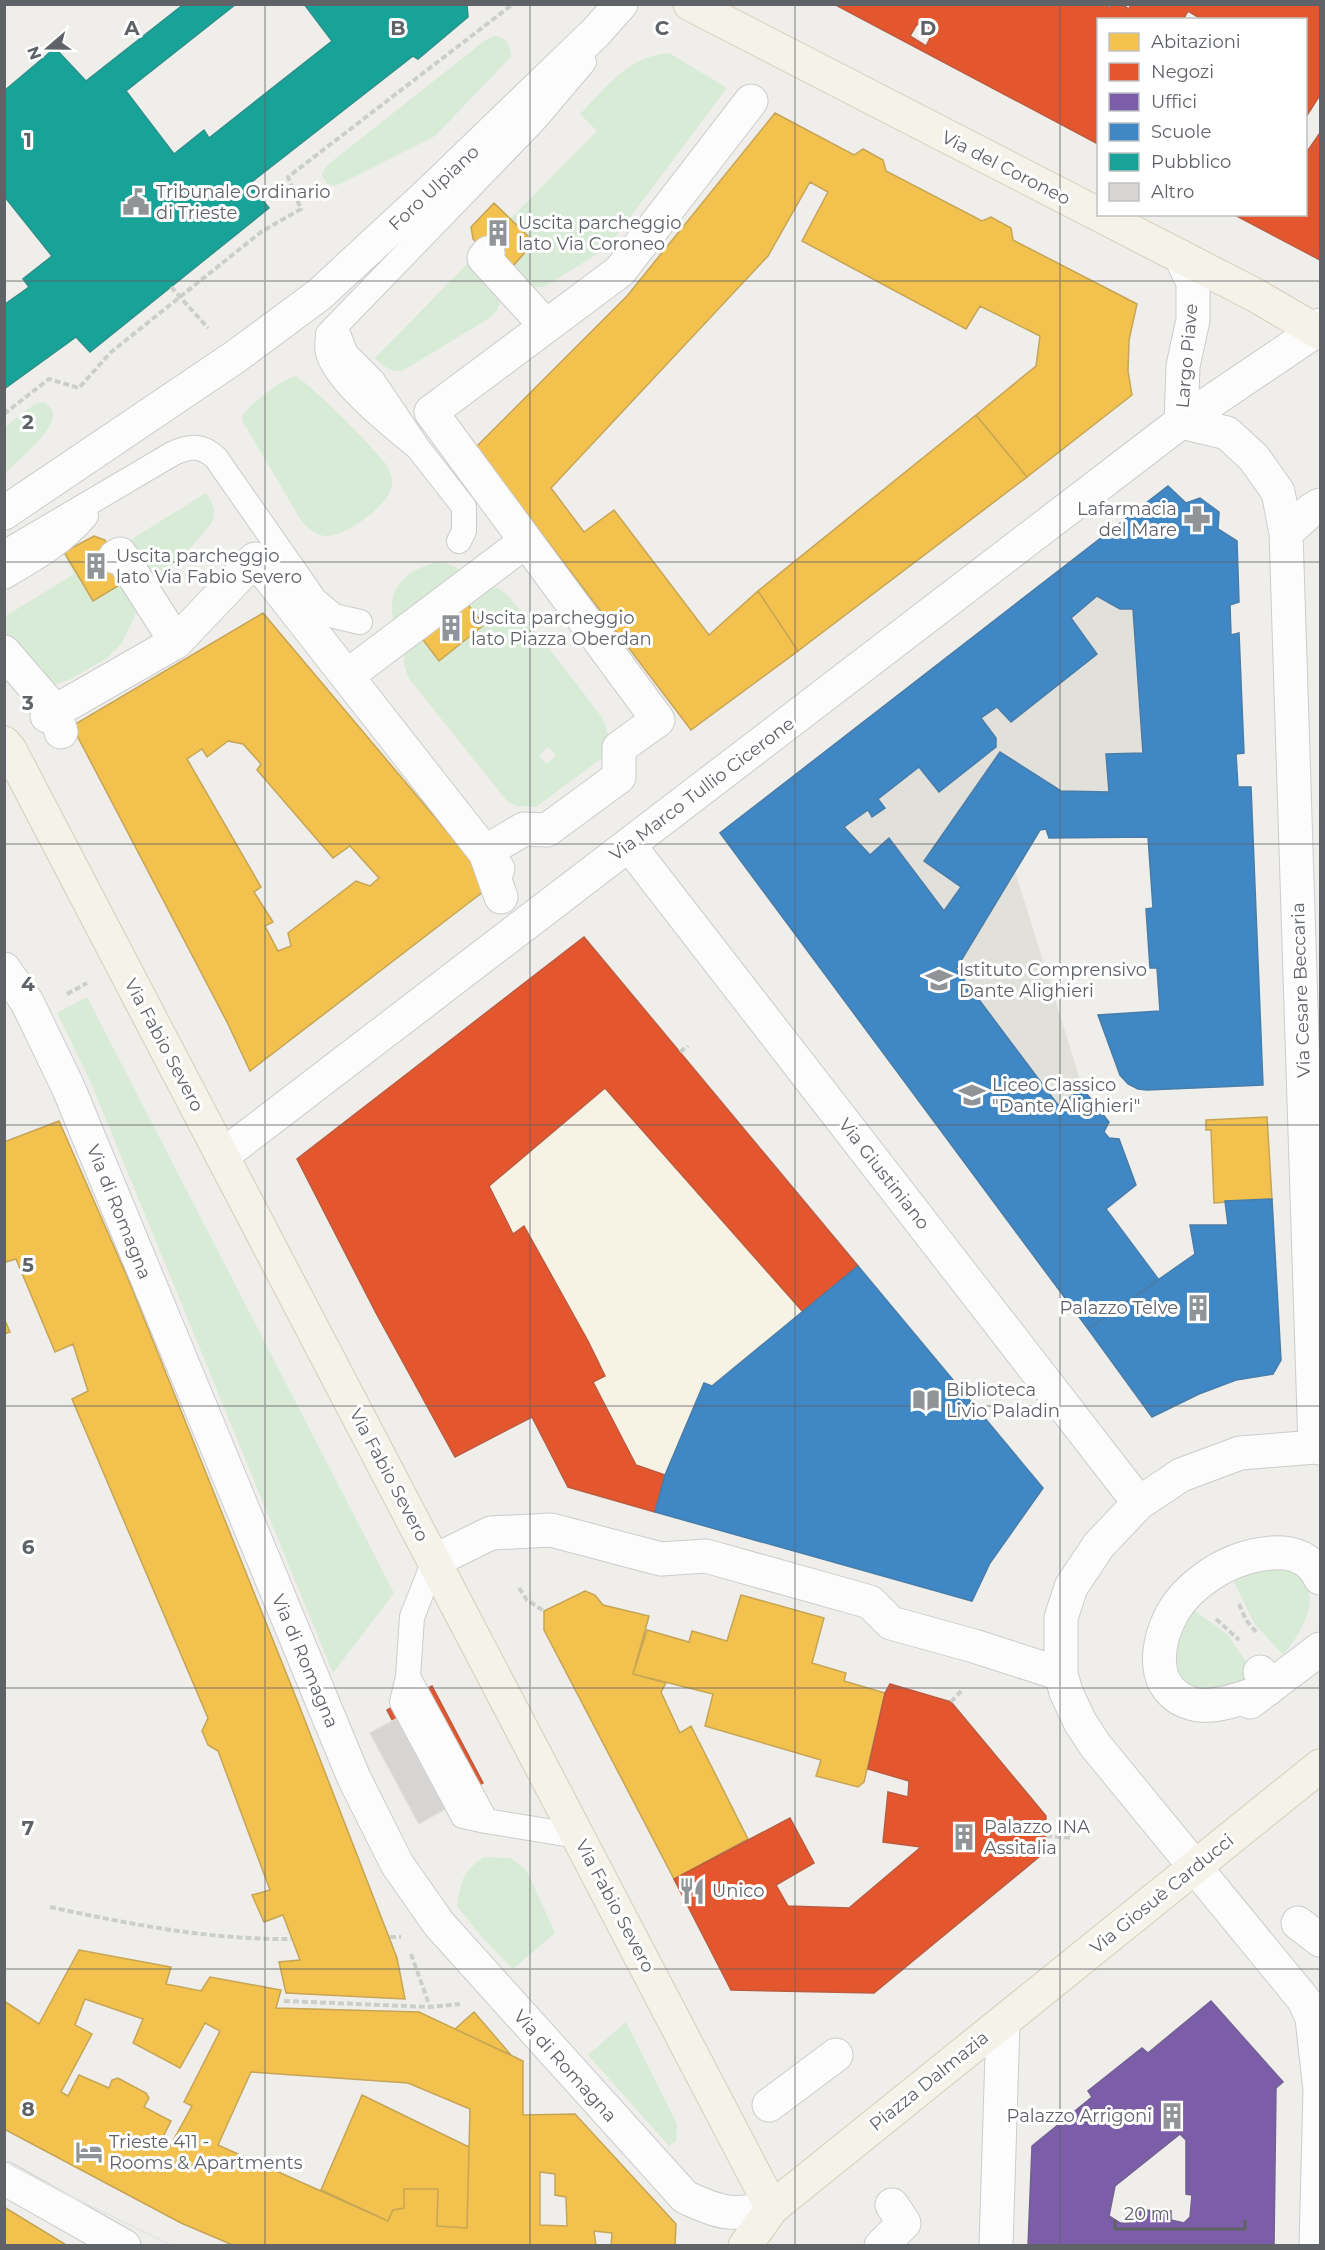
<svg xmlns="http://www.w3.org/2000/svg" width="1325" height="2250" viewBox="0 0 1325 2250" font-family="Montserrat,sans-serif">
<rect width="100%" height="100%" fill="#efeeea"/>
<path fill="#f7f3e4" d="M584 937 1043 1488 990 1563 972 1601 568 1487 532 1417 455 1457 297 1159Z"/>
<path fill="#e2e0da" d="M1041 583 1071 618 1097 596 1120 609H1133L1148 837 1049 838 1046 829 1040 830 1015 871 1083 1089 1109 1122 1104 1132 1109 1138 1119 1139 1136 1185 1106 1209 1159 1280 1088 1329 720 833Z"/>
<path fill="#d8ebd6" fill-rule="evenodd" d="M493 36C507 36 510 45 511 57L435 136 342 183 334 186 326 183 322 175 324 169 330 163 483 42Z
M669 53 727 88 608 247 546 286C525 291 516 280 501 267L515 265 534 242 494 203 511 218 597 131 580 114C607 87 628 56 669 53Z
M473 258 501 301 497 311 488 319 402 371C389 372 384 366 375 358Z
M295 376C309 382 375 449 385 463 389 469 393 477 392 485 390 505 345 537 326 536 316 535 309 529 302 522L243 422 242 416C250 404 281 380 295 376Z
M44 402C48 405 52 408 53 413 56 430 16 462 5 473V427L36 403Z
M206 493C210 499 215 506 214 515 213 524 207 528 202 535 187 551 172 573 148 572L122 545Z
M64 552 123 583 136 603 135 616 122 643 107 658 71 679 54 685 41 682 5 645 4 617 74 574 63 553Z
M435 563C448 562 457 566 465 576L394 623C385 590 404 571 435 563Z
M488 586 498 588 508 595 601 716C610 733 610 742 602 758L536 807 516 806 507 801 410 680C399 659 403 649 417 632L439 661 484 625 462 597ZM549 747 556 756 546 764 539 755Z
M87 997 394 1593 333 1673 91 1083 57 1013Z
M1278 1564C1285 1568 1296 1572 1302 1578 1322 1601 1299 1636 1283 1655L1254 1623 1231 1576Z
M1191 1608 1228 1635 1255 1675C1225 1689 1210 1693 1179 1681L1173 1651Z
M484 1857 511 1858 527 1871 555 1933 513 1969 480 1935 457 1906C461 1881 462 1872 484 1857Z
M626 2022 677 2124 676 2141 669 2146 588 2055Z"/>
<path fill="#f2c14e" stroke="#c6a556" stroke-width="1.5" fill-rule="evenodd" d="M775 113 854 155 863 149 883 160 886 171 982 221 991 217 1011 228 1013 240 1137 304 1129 340 1128 371 1132 395 1027 477 976 415 1036 366 1040 336 980 306 966 329 802 241 828 192 810 182 768 256 551 488 584 532 614 510 709 635 758 591 798 651 691 730 476 447 627 296Z
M494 203 534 242 514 265 501 267 473 239 471 227Z
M976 415 1027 477 798 651 758 591Z
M94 536 105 540 115 557 123 583 93 601 64 552Z
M462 597 484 625 439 661 417 632Z
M263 613 492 885 250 1071 227 1022 72 726ZM228 741 243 744 261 764 257 770 333 858 350 846 379 878 370 886 356 881 288 933 291 946 278 951 265 926 273 922 254 892 261 887 187 759 202 749 207 757Z
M1267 1117 1272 1199 1214 1203 1211 1130H1206V1120Z
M59 1121 129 1281 297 1700 397 1958 405 1999 286 1993 279 1962 300 1960 283 1915 264 1922 252 1895 270 1890 218 1751 208 1745 202 1731 208 1718 72 1399 88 1391 73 1344 55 1352 16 1259 6 1262 4 1258V1142Z
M4 1318 10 1332 4 1334Z
M585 1591 595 1595 603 1605 649 1616 633 1674 666 1683 661 1692 680 1733 691 1726 748 1839 674 1879 544 1630V1611Z
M741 1595 824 1618 812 1663 846 1673 844 1681 885 1693 864 1782 858 1787 816 1776 821 1760 705 1726 713 1694 633 1674 647 1630 689 1642 692 1631 727 1641Z
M79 1950 171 1967 166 1984 201 1991 210 1977 281 1990 276 2008 419 2012 523 2061V2115L575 2114 676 2224 675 2246H611L612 2233 594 2231 596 2246H235L181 2223 4 2129V2001L39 2024ZM85 1999 143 2019 133 2043 180 2068 205 2023 220 2031 184 2102 192 2106 169 2148 160 2143 171 2121 144 2107 149 2098 146 2093 118 2078 112 2080 109 2088 79 2075 68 2096 61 2092 92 2034 75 2025ZM251 2072 408 2083 470 2109 467 2228 437 2226 438 2189H404V2208L393 2210 388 2221 218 2145ZM540 2172 555 2174V2195L566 2197 567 2226 540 2225Z
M474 2012 511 2055 455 2029Z
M362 2095 469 2147 467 2228 437 2226 438 2189H404V2208L393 2210 388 2221 321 2190Z
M4 2207 68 2246H4Z"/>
<path fill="#e4572e" stroke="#bc5b3f" stroke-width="1.5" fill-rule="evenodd" d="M834 4H1104L1110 8 1111 4H1121L1129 9 1131 4H1320V95L1306 117V20H1203L1188 11 1183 20H1098V144ZM917 24 933 32 926 46 910 36Z
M1320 133V260L1233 214H1306V153Z
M584 937 858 1266 803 1312 605 1088 489 1186 513 1234 524 1226 588 1341 605 1376 593 1382 636 1465 665 1475 655 1512 568 1487 532 1417 455 1457 376 1313 297 1159Z
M890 1684 951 1702 1046 1816 1045 1852 874 1993 731 1990 674 1879 790 1818 814 1863 776 1885 788 1906 849 1908 921 1847 883 1842 888 1792 908 1797 909 1781 868 1769 885 1693Z
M432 1686 483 1783 438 1807 387 1710Z"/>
<path fill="#7b5ea7" stroke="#736094" stroke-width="1.5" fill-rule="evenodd" d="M1211 2001 1283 2082 1276 2088 1274 2246H1028L1032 2146 1092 2097 1088 2091 1142 2048 1148 2053ZM1180 2134 1186 2140V2194L1192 2195 1190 2217 1184 2223 1171 2220V2211L1132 2210 1130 2223H1120L1109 2216 1115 2186Z"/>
<path fill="#3f88c5" stroke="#497da9" stroke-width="1.5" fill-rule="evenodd" d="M1168 486 1186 503 1200 498 1219 512 1218 529 1237 541 1239 602 1230 605 1231 635 1239 633 1244 753 1236 754 1238 787H1251L1263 1085 1147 1090 1138 1089 1128 1084 1120 1075 1098 1015 1160 1011 1157 968H1150L1146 909 1153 908 1148 837 1049 838 1046 829 1040 830 956 969 1058 1105 1083 1089 1109 1122 1104 1132 1109 1138 1119 1139 1136 1185 1106 1209 1159 1280 1088 1329 720 833ZM1097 596 1120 609H1133L1143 753 1106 754 1109 792 1061 791 1000 752 924 861 961 887 944 911 889 838 870 855 844 827 868 810 872 817 885 808 878 799 919 767 939 792 996 747V738L981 718 997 707 1011 722 1097 654 1071 618Z
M1272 1199 1281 1360 1273 1374 1236 1380 1199 1394 1152 1417 1088 1329 1195 1254 1190 1225H1228L1225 1201Z
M858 1266 1043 1488 990 1563 972 1601 655 1512 665 1475 704 1383 712 1386Z"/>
<path fill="#17a398" stroke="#2d908a" stroke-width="1.5" d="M184 4H236L126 91 174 154 204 130 209 138 332 41 304 4H467L468 17 418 59 413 56 249 184 269 208 90 352 76 337 4 389V305L29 287 23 279 52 256 4 196V91L55 48 86 81Z"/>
<path fill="#d6d5d3" stroke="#deddd9" stroke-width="1.5" d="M396 1719 445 1809 419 1824 370 1733Z"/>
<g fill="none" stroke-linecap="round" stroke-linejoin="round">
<defs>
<path id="service" d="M337 331 346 354 373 381 418 448 464 507V531L459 541
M418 448C395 429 335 382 328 353 326 347 328 340 328 334L533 122 584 62
M4 553 172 454C190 445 202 445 216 458L315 600 334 616 360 622
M4 577C33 560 65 542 86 516
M434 1561 412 1617 408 1677 486 1821 578 1836
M408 1677 402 1702 463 1816 486 1821"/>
<path id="pedestrian" d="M488 253 484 258 546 326
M115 557 120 554 176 642
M4 652 55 711 61 732
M347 676 526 541
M47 716 176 642 255 559 498 869
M501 897 485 852 524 829 547 830 619 777V748L658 720 431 412 620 271 751 101
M1260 1672 1268 1689C1249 1696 1214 1710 1193 1704 1149 1692 1155 1644 1173 1612 1180 1600 1193 1587 1204 1579 1224 1564 1247 1555 1272 1553 1293 1551 1312 1559 1320 1578
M1250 1702 1320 1649
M1298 1923 1320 1940
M769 2105 836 2055
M881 2246 904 2223 892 2205"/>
<path id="minor" d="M1181 422 1227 433 1254 458 1278 492 1286 533 1315 1447
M1181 422 1183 366 1193 320V283L1181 257
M4 513 235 357 320 294 428 194 596 32 621 4
M1286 533 1310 511 1320 505
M629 845 1139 1503
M4 969 27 1002 68 1087 354 1778 397 1864 439 1924 685 2197C722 2214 731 2216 772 2208
M222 1156 1181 422 1317 330 1320 325
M434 1561 491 1533 551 1530 661 1559 706 1556 870 1602 891 1623 974 1646 1061 1674
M996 2246 1003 2022
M1316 2246 1320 2090 1312 2018 1304 2000 1095 1745 1080 1722 1066 1692 1061 1674V1618L1071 1587 1099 1545 1139 1503 1181 1475 1240 1453 1315 1447 1320 1448"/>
<path id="secondary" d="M4 2178 124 2246"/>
<path id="primary" d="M690 4 1255 295 1320 333
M4 743 10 750 772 2208
M745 2246 772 2208 1320 1766"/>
</defs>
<use href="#service" stroke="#cbcccc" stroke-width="26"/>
<use href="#pedestrian" stroke="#cbcccc" stroke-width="35"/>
<use href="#minor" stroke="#cbcccc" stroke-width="35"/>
<use href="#secondary" stroke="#cacacb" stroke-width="35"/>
<use href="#primary" stroke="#d7ceb8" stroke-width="35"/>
<path stroke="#cacfcc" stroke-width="4" stroke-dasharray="6 3" stroke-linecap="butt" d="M171 287 208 328
M4 414 49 379 79 388 110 353 261 232 301 209 288 177 513 4
M67 994 87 983
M680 1052 688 1046
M519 1588 527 1600 544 1611
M1239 1604 1246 1620 1257 1633
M1216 1619 1239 1640
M951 1702 962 1690
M1046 1836 1073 1838
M50 1907C129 1924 210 1940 291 1939
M390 1937H401
M411 1954 430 2007
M284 2001 430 2007 460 2004"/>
<use href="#service" stroke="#fdfcfc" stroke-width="24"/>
<use href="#pedestrian" stroke="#fdfcfc" stroke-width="33"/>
<use href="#minor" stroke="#fdfcfc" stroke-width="33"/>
<use href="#secondary" stroke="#fdfcfc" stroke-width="33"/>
<use href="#primary" stroke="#f4f2e9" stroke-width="33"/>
<path stroke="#e4e4e4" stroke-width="1.5" d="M4 2161 62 2192 173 2246"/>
</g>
<path fill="none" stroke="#5f6368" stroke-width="1.5" stroke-opacity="0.55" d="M265 4V2246M530 4V2246M795 4V2246M1060 4V2246M4 281H1320M4 562H1320M4 844H1320M4 1125H1320M4 1406H1320M4 1688H1320M4 1969H1320"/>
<defs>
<symbol id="civic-bare" viewBox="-9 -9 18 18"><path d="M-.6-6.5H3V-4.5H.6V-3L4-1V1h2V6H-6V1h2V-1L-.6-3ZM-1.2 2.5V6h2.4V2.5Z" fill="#919496" stroke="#fff" stroke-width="2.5" paint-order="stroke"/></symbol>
<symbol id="building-bare" viewBox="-9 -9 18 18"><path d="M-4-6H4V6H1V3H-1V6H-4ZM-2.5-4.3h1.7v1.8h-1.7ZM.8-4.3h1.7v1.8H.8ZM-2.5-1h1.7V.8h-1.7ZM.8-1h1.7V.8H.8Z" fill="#919496" stroke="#fff" stroke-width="2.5" paint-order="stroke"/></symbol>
<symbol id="pharmacy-bare" viewBox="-9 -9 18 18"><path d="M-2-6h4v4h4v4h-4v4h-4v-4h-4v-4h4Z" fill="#919496" stroke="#fff" stroke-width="2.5" paint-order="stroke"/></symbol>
<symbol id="school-bare" viewBox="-9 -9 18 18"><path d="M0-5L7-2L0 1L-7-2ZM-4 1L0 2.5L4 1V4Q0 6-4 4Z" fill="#919496" stroke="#fff" stroke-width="2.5" paint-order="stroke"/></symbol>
<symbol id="library-bare" viewBox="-9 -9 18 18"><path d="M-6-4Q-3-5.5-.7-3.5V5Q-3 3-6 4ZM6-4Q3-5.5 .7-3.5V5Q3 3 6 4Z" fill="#919496" stroke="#fff" stroke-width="2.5" paint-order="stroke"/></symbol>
<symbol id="restaurant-bare" viewBox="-9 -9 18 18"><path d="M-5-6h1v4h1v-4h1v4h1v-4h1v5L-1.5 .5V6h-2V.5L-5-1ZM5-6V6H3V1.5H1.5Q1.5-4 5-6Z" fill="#919496" stroke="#fff" stroke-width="2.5" paint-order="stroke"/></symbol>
<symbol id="hotel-bare" viewBox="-9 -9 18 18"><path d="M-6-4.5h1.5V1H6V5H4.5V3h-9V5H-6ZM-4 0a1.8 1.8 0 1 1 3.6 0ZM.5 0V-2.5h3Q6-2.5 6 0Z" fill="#919496" stroke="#fff" stroke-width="2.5" paint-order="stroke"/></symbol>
</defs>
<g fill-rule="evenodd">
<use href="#civic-bare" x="117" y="183" width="38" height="38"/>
<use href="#building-bare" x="479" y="214" width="38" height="38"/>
<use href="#pharmacy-bare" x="1178" y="500" width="38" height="38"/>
<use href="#building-bare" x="77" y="547" width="38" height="38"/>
<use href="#building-bare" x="432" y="609" width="38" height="38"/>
<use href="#school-bare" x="920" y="961" width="38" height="38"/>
<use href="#school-bare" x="953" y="1076" width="38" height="38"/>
<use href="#building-bare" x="1179" y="1289" width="38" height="38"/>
<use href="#library-bare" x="907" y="1381" width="38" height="38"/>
<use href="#building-bare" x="945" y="1818" width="38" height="38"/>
<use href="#restaurant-bare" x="673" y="1872" width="38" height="38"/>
<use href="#building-bare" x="1153" y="2097" width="38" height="38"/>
<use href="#hotel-bare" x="70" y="2133" width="38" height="38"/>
</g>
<g text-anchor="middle" stroke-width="6" stroke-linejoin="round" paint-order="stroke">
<g font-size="18" fill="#5f6368" stroke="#fff">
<text transform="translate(1006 168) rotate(27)" y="6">Via del Coroneo</text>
<text transform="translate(434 188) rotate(-43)" y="6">Foro Ulpiano</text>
<text transform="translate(1187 356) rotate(-85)" y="6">Largo Piave</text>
<text transform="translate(702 789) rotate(-37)" y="6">Via Marco Tullio Cicerone</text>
<text transform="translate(1301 990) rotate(-92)" y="6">Via Cesare Beccaria</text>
<text transform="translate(164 1045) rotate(62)" y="6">Via Fabio Severo</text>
<text transform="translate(884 1174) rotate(52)" y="6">Via Giustiniano</text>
<text transform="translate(119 1212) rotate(68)" y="6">Via di Romagna</text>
<text transform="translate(389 1475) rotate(62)" y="6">Via Fabio Severo</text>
<text transform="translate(305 1661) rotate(67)" y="6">Via di Romagna</text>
<text transform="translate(1162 1894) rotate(-39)" y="6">Via Giosuè Carducci</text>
<text transform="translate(615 1906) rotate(62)" y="6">Via Fabio Severo</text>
<text transform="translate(565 2066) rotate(48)" y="6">Via di Romagna</text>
<text transform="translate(929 2081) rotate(-39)" y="6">Piazza Dalmazia</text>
</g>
<g font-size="18" fill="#5f6368" stroke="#fff" text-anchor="start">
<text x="156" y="198">Tribunale Ordinario<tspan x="156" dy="21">di Trieste</tspan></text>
<text x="518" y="229">Uscita parcheggio<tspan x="518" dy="21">lato Via Coroneo</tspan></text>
<text x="1177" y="515" text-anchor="end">Lafarmacia<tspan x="1177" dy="21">del Mare</tspan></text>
<text x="116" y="562">Uscita parcheggio<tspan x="116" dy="21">lato Via Fabio Severo</tspan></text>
<text x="471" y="624">Uscita parcheggio<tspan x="471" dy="21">lato Piazza Oberdan</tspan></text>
<text x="959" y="976">Istituto Comprensivo<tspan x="959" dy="21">Dante Alighieri</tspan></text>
<text x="992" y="1091">Liceo Classico<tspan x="992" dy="21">"Dante Alighieri"</tspan></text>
<text x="1178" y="1314" text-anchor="end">Palazzo Telve</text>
<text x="946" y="1396">Biblioteca<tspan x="946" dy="21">Livio Paladin</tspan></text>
<text x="984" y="1833">Palazzo INA<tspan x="984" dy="21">Assitalia</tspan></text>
<text x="712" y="1897">Unico</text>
<text x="1152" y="2122" text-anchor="end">Palazzo Arrigoni</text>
<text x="109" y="2148">Trieste 411 -<tspan x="109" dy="21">Rooms &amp; Apartments</tspan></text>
</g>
</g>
<g font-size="20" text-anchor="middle" font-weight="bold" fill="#5f6368" stroke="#fff" stroke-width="6" stroke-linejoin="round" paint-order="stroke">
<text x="132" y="35">A</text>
<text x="398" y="35">B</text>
<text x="662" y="35">C</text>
<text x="928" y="35">D</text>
<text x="28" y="147">1</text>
<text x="28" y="429">2</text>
<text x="28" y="710">3</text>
<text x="28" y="991">4</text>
<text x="28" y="1272">5</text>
<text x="28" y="1554">6</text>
<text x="28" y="1835">7</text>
<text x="28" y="2116">8</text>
</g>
<rect width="1325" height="2250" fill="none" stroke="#5f6368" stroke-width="12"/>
<rect x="1097" y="18" width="210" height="198" fill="#ffffff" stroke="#bfc1c3" stroke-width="1.5"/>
<rect x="1109" y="33" width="30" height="18" fill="#f2c14e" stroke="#bfc1c3" stroke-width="1.5"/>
<text x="1151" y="48" font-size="18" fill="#5f6368">Abitazioni</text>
<rect x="1109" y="63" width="30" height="18" fill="#e4572e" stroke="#bfc1c3" stroke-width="1.5"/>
<text x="1151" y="78" font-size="18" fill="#5f6368">Negozi</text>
<rect x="1109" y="93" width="30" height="18" fill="#7b5ea7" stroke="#bfc1c3" stroke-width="1.5"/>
<text x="1151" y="108" font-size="18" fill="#5f6368">Uffici</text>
<rect x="1109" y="123" width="30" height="18" fill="#3f88c5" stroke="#bfc1c3" stroke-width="1.5"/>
<text x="1151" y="138" font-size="18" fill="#5f6368">Scuole</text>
<rect x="1109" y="153" width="30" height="18" fill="#17a398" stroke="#bfc1c3" stroke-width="1.5"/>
<text x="1151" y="168" font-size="18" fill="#5f6368">Pubblico</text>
<rect x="1109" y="183" width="30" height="18" fill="#d6d5d3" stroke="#bfc1c3" stroke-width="1.5"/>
<text x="1151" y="198" font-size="18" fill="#5f6368">Altro</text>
<g transform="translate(48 48) rotate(250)" stroke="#ffffff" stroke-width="4.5" paint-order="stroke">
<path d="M0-4.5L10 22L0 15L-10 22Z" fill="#5f6368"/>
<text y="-9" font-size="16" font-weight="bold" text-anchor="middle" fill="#5f6368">N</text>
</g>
<path d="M1115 2220v9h130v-9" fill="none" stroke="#5f6368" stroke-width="3"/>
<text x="1124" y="2220" font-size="18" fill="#5f6368" stroke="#ffffff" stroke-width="4.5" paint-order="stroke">20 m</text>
</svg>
